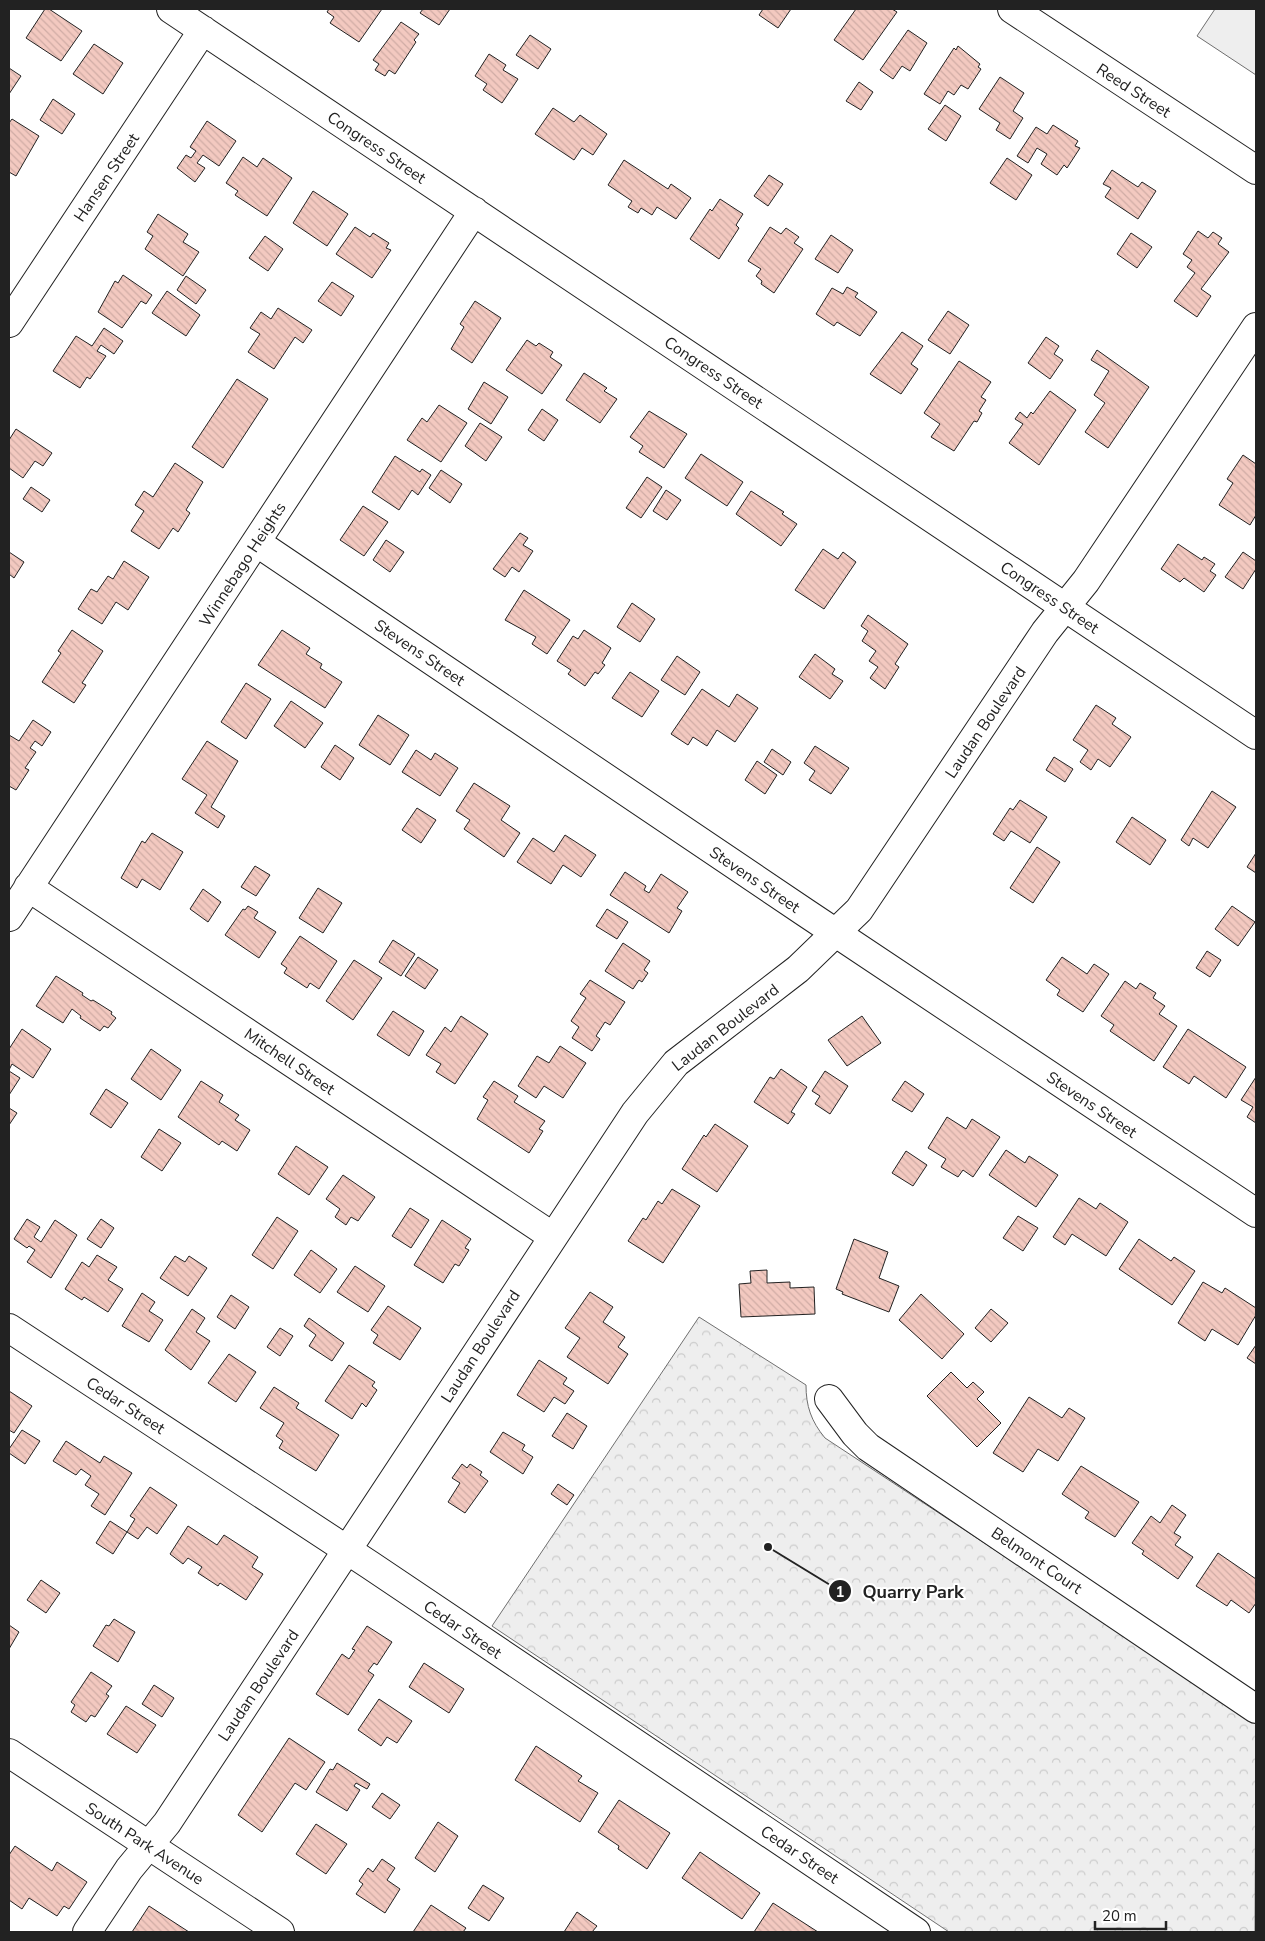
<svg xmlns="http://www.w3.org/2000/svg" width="1265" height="1941" viewBox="0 0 1265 1941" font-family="'Nunito Sans',sans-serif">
<defs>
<pattern id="park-crowns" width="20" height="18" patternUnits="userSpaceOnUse" patternTransform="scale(1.25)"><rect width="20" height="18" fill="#eee"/><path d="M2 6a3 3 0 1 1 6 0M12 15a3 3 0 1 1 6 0" fill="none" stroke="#ccc"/></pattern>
<pattern id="building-back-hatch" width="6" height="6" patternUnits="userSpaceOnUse" patternTransform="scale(1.25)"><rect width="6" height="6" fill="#f3c9c0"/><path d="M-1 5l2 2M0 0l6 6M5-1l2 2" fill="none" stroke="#d0aca5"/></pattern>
</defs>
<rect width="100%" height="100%" fill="#fff"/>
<path fill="url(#park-crowns)" stroke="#6f6f6f" d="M699 1317 806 1385C806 1406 811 1421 825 1438L1256 1722 1255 1932H949L492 1626Z"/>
<path fill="#eee" stroke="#6f6f6f" d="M1215 9H1256V75L1197 36Z"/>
<path fill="url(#building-back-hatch)" stroke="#222" d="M45 9H49L82 31 61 61 26 38Z
M329 9H382L359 42 330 23 334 17 327 12Z
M423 9H450L439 25 420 13Z
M763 9H791L778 28 759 15Z
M856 9H892L897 12 863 60 834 40Z
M401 22 419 34 414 40 416 42 395 74 389 70 385 76 375 70 379 64 373 60Z
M908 30 927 43 910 71 902 66 893 79 880 70Z
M530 35 551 49 538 69 516 55Z
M94 44 123 63 103 94 73 74Z
M958 46 980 64 978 67 981 69 968 89 961 85 954 95 948 91 940 104 924 94 954 48 956 50Z
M489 54 506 65 503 70 518 79 502 103 483 90 487 84 475 76Z
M9 68 21 76 9 94Z
M1000 77 1024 93 1013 111 1023 118 1010 139 996 130 1000 123 979 109Z
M859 82 873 92 861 110 846 101Z
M53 99 75 114 62 134 40 120Z
M945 105 961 116 946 141 928 129Z
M553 108 574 122 580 115 607 134 593 155 582 148 574 160 535 134Z
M12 119 39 136 16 176 9 172V123Z
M207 121 236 141 219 166 203 155 197 163 205 168 195 182 177 168 186 155 191 158 196 151 190 147Z
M1053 125 1078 141 1075 146 1080 148 1067 168 1064 165 1057 175 1041 164 1047 154 1037 148 1028 163 1017 156 1036 127 1047 134Z
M243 157 257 167 263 158 292 178 267 216 235 195 238 191 226 183Z
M1007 158 1032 175 1016 200 990 183Z
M624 160 668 189 671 184 691 198 676 219 657 207 652 215 641 208 638 213 628 207 632 201 608 185Z
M1112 170 1138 187 1142 182 1156 191 1138 219 1105 197 1111 188 1103 184Z
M769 175 783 184 768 206 754 196Z
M313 191 348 214 327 246 293 223Z
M720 199 743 214 736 225 739 228 719 259 690 239 710 209 712 211Z
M158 214 188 234 183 242 199 252 183 276 145 249 153 236 147 232Z
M355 227 370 237 373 233 389 243 386 248 391 250 372 278 336 254Z
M770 227 781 234 786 228 799 237 794 243 803 249 774 293 761 284 762 281 756 276 761 269 748 261Z
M1198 231 1208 238 1213 232 1222 238 1218 244 1229 252 1201 289 1211 296 1197 317 1174 301 1195 273 1187 267 1192 260 1183 254Z
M1131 233 1152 247 1137 268 1117 254Z
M831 235 853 250 838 273 815 259Z
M265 236 283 249 268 271 249 258Z
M123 275 152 295 146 304 141 301 122 328 98 312 115 281 118 283Z
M186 276 206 290 196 304 177 290Z
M332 282 354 296 341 316 318 301Z
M847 287 858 293 855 297 877 312 860 336 837 322 834 326 816 314 832 288 843 294Z
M167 291 200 315 186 336 152 313Z
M475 301 501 318 472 363 451 349 464 327 460 324Z
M278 308 312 330 303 343 295 337 274 369 248 352 260 334 250 328 261 312 271 319Z
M948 311 969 325 950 354 928 340Z
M104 328 123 341 114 354 101 345 97 351 106 356 90 379 87 377 80 388 53 371 76 336 92 346Z
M902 332 923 346 911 364 918 369 901 394 870 374Z
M1046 337 1059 346 1054 354 1063 360 1050 379 1028 363Z
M527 340 536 346 539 343 553 352 550 357 562 365 542 394 506 370Z
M1097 350 1149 387 1108 448 1085 432 1105 403 1094 395 1109 371 1091 360Z
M959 361 991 382 981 397 986 400 979 411 982 413 977 422 974 421 954 451 931 437 940 424 924 413Z
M584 373 607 388 604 391 617 399 600 423 566 400Z
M237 379 268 399 223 468 192 447Z
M484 382 508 397 491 424 468 409Z
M1050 391 1076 410 1039 465 1009 443 1023 424 1015 419 1020 412 1027 418 1031 412 1033 414Z
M439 405 467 423 441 462 407 440 422 418 427 422Z
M542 409 558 420 544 441 528 430Z
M649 411 687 434 664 468 639 452 643 446 630 437Z
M480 423 502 437 486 461 465 446Z
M16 429 52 453 43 466 35 461 23 478 9 468V440Z
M701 454 743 482 727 506 685 478Z
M1243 455 1256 464V515L1250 525 1219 505 1233 483 1227 479Z
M395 456 420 472 422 469 431 475 418 495 412 490 399 510 372 492Z
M175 463 203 482 186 510 190 513 178 532 173 528 159 549 131 531 144 511 135 505 144 491 153 497Z
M441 470 462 484 450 503 429 488Z
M647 477 662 487 641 518 626 508Z
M31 487 50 500 42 512 23 499Z
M666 490 681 500 667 520 653 511Z
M751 491 784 512 782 514 797 524 781 546 736 514Z
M363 506 388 522 364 556 340 540Z
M520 533 528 538 523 545 533 551 519 572 512 567 505 577 493 569Z
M386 540 404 552 390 572 373 560Z
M1178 544 1202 560 1204 557 1215 564 1210 571 1216 575 1204 592 1184 578 1180 582 1161 569Z
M823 549 838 559 843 552 856 562 824 609 795 590Z
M9 552 24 562 14 578 9 574Z
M1243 552 1256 561V569L1243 589 1225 577Z
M124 561 149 577 128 610 116 602 102 624 78 609 91 589 97 592 108 576 113 579Z
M524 590 570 620 547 654 532 644 536 637 505 620Z
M632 603 655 619 640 642 617 627Z
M868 615 908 644 895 664 899 667 885 689 870 678 878 667 869 661 876 651 862 641 868 631 861 626Z
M72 630 103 651 82 683 86 685 74 703 42 682 61 653 58 651Z
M282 630 310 648 306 654 322 664 320 668 342 682 325 708 258 665Z
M584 630 611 648 602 663 605 665 598 674 595 672 585 686 568 674 571 670 557 661 573 636 578 639Z
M815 654 835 669 832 674 843 681 830 699 799 677Z
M677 656 700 672 685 695 661 680Z
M630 672 659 691 642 717 612 698Z
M246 683 271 699 246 739 221 722Z
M702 689 729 707 737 694 758 708 735 742 717 730 707 746 693 737 688 745 671 734Z
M291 701 323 723 305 748 274 726Z
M1096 705 1116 718 1112 724 1131 737 1110 767 1098 759 1091 770 1080 762 1088 750 1073 740Z
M378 715 409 735 390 765 359 745Z
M33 720 51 732 42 746 35 741 30 748 36 752 25 768 29 770 16 790 9 786V735L19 741Z
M207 741 238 761 211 807 225 816 218 828 195 813 207 795 182 779Z
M335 745 354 758 340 780 321 767Z
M815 746 849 768 831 794 809 780 815 771 804 763Z
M772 749 791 762 783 775 764 762Z
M416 750 431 760 435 753 458 768 440 796 402 772Z
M1054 757 1073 769 1065 782 1046 770Z
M757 761 777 775 765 794 745 780Z
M474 783 510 806 501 820 520 833 504 857 464 829 470 820 456 811Z
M1212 791 1236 807 1208 848 1193 838 1189 846 1181 840Z
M1020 800 1047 817 1030 843 1011 831 1004 841 993 834 1010 808 1013 810Z
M417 808 436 820 421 843 402 830Z
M1132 817 1166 840 1150 865 1116 842Z
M152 833 183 852 160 890 142 879 137 888 121 878 142 841 145 843Z
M565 835 596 855 581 877 563 865 551 884 517 862 533 838 554 852Z
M1037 847 1060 862 1033 903 1010 888Z
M1256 853V873L1247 867Z
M255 866 270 875 256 896 241 887Z
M625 872 646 886 644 890 649 893 661 874 688 892 677 908 682 911 669 933 610 895Z
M318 888 342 903 323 933 299 918Z
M203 889 221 902 208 922 190 909Z
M248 906 258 912 254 918 276 932 259 958 225 935 243 909 245 910Z
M1232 906 1255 922 1238 946 1215 929Z
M607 909 628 922 617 939 596 926Z
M300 936 337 961 319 989 310 983 307 988 284 973 287 968 281 964Z
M393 940 415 954 401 976 379 962Z
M623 943 650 961 644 970 648 973 642 982 639 980 633 989 605 971Z
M1207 951 1221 960 1210 977 1196 968Z
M418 957 438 970 425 989 405 976Z
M1062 957 1087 974 1094 964 1109 974 1083 1012 1057 995 1060 990 1046 980Z
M354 960 382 978 353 1020 326 1001Z
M56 976 83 993 82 995 91 1001 93 1000 112 1012 111 1014 116 1018 108 1028 104 1026 100 1031 80 1018 81 1016 72 1009 63 1023 36 1006Z
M590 980 625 1002 610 1025 605 1022 596 1036 600 1039 592 1051 572 1038 579 1027 571 1021 586 998 580 994Z
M1125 981 1136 989 1140 983 1156 993 1153 998 1165 1006 1159 1014 1177 1026 1154 1061 1110 1031 1114 1025 1101 1016Z
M393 1011 424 1031 409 1056 377 1035Z
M461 1016 488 1034 455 1084 436 1072 441 1064 426 1055 445 1027 451 1032Z
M862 1016 881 1043 847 1066 828 1040Z
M22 1029 51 1049 33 1078 12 1064 9 1070V1049Z
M1188 1029 1246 1067 1226 1098 1194 1076 1189 1084 1163 1067Z
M560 1046 586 1063 563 1098 544 1086 536 1098 518 1086 537 1056 549 1063Z
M151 1049 181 1070 161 1100 131 1079Z
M781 1069 807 1087 791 1112 795 1114 788 1124 754 1102 770 1077 774 1079Z
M9 1071 20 1078 9 1095Z
M825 1071 848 1086 830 1114 815 1104 820 1096 812 1091Z
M1256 1077V1123L1247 1117 1253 1107 1241 1100Z
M201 1081 223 1095 219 1102 239 1115 235 1120 250 1130 237 1151 222 1141 219 1145 178 1117Z
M494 1081 518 1096 514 1102 545 1121 539 1129 543 1131 529 1153 477 1119 488 1100 483 1097Z
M905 1081 924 1094 912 1112 892 1100Z
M106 1089 128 1103 111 1128 90 1114Z
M9 1108 17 1113 9 1125Z
M947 1117 966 1129 972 1119 1000 1137 973 1177 963 1170 958 1177 941 1167 946 1159 928 1148Z
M715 1124 748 1146 717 1192 682 1169 704 1135 706 1137Z
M159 1129 181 1143 162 1171 141 1157Z
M296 1146 328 1167 309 1195 278 1174Z
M1006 1150 1025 1163 1029 1156 1058 1175 1036 1207 989 1175Z
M906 1151 927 1165 913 1186 892 1173Z
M343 1175 375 1197 358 1221 351 1217 346 1225 335 1217 340 1209 326 1199Z
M672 1189 700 1206 663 1263 628 1241 643 1218 646 1220 658 1201 662 1204Z
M1079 1198 1096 1209 1100 1203 1128 1222 1106 1256 1072 1234 1065 1245 1053 1237Z
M410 1208 429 1220 411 1248 392 1236Z
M1018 1216 1038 1228 1023 1251 1003 1238Z
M277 1217 298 1231 273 1269 252 1255Z
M27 1219 40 1227 34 1237 41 1242 55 1220 77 1235 51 1278 27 1262 35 1250 29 1246 27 1248 14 1239Z
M101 1219 114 1228 101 1248 87 1239Z
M442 1220 471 1239 465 1248 469 1250 459 1266 455 1264 443 1283 414 1265Z
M854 1239 888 1252 879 1278 899 1286 889 1312 842 1294 843 1292 836 1289Z
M1139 1239 1171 1261 1174 1257 1195 1271 1172 1305 1119 1269Z
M311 1250 337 1269 320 1293 294 1275Z
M97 1255 117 1267 108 1280 123 1289 108 1312 84 1297 82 1300 65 1289 82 1262 89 1267Z
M175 1256 185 1262 189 1256 207 1268 188 1296 160 1278Z
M355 1266 385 1286 368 1312 337 1292Z
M767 1270V1283L790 1282V1288L814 1287 815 1314 741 1317 739 1284 751 1283 750 1271Z
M1203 1282 1222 1293 1225 1288 1256 1308V1315L1238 1345 1212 1329 1205 1341 1178 1323Z
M590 1292 613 1307 603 1322 625 1337 618 1347 628 1354 608 1384 567 1357 580 1338 565 1328Z
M142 1293 155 1302 149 1311 163 1320 149 1342 122 1326Z
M921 1294 964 1334 942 1359 899 1320Z
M231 1295 249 1307 235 1329 217 1317Z
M388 1306 421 1328 400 1360 373 1343 378 1335 371 1330Z
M192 1309 205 1318 196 1332 210 1341 191 1370 165 1350Z
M991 1309 1008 1323 991 1342 975 1328Z
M309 1318 344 1343 332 1361 309 1346 316 1335 304 1326Z
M280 1328 293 1336 280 1356 267 1347Z
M1256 1345V1364L1247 1358Z
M229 1354 256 1372 236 1402 208 1383Z
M539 1360 567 1378 563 1384 574 1391 565 1404 554 1397 544 1412 517 1395Z
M349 1365 375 1382 372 1386 377 1390 366 1407 362 1403 352 1419 325 1401Z
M951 1372 967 1388 973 1382 984 1392 977 1399 1001 1423 977 1447 927 1396Z
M274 1387 299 1403 296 1408 339 1435 316 1471 279 1448 283 1441 276 1436 284 1423 260 1408Z
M9 1391 32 1406 14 1433 9 1430Z
M1029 1397 1062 1418 1069 1408 1085 1418 1058 1461 1038 1449 1023 1472 993 1453Z
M567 1413 587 1426 573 1449 552 1436Z
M22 1430 40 1441 25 1464 9 1453V1449Z
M503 1432 525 1445 522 1450 533 1457 523 1474 490 1452Z
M66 1441 100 1463 104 1456 132 1473 105 1515 91 1506 99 1494 85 1485 91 1476 81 1469 76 1475 53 1461Z
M462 1464 467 1468 470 1464 482 1472 480 1475 488 1481 465 1513 448 1502 460 1483 452 1478Z
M1081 1466 1139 1502 1115 1537 1085 1518 1089 1512 1062 1494Z
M558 1484 574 1495 567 1505 551 1494Z
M150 1487 177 1505 157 1534 147 1527 138 1539 127 1532 135 1519 130 1516Z
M1172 1505 1186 1515 1174 1533 1181 1537 1175 1545 1193 1557 1178 1579 1142 1554 1144 1551 1132 1543 1151 1516 1160 1523Z
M110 1521 127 1532 113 1554 96 1543Z
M188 1526 217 1545 224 1535 258 1557 252 1567 263 1574 246 1600 220 1583 218 1586 198 1573 202 1567 188 1558 183 1564 170 1554Z
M1218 1553 1256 1579V1603L1249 1613 1231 1600 1227 1606 1196 1586Z
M41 1580 60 1593 46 1613 27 1600Z
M114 1619 135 1632 118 1662 93 1646 106 1625 109 1626Z
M9 1625 19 1632 9 1649Z
M367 1626 392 1642 377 1665 374 1663 368 1671 374 1675 348 1715 316 1694 342 1654 349 1659 355 1650 352 1649Z
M424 1663 464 1689 449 1713 409 1687Z
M91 1672 112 1686 106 1694 109 1696 95 1717 91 1715 86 1722 71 1712 75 1705 71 1702Z
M154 1685 174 1698 162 1717 142 1704Z
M379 1699 412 1721 397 1743 387 1737 381 1746 358 1730Z
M126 1706 156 1725 137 1753 107 1734Z
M289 1738 325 1762 306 1790 295 1783 262 1832 238 1815Z
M536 1746 582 1776 578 1781 598 1793 580 1822 515 1780Z
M337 1763 370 1784 367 1789 356 1783 354 1786 360 1790 347 1811 316 1792 330 1769 333 1770Z
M382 1793 400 1805 390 1819 372 1807Z
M619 1800 670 1833 647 1869 618 1849 619 1846 598 1832Z
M438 1822 458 1836 435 1872 415 1858Z
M316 1824 347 1844 326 1874 296 1854Z
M15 1846 52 1871 57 1862 87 1882 69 1909 64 1906 57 1916 29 1898 22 1909 9 1900V1855Z
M700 1852 760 1893 742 1919 682 1878Z
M382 1859 395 1868 387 1880 400 1889 385 1913 356 1894 363 1884 359 1881 368 1868 373 1872Z
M483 1885 504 1898 489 1921 468 1908Z
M773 1903 818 1932H754Z
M431 1905 466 1928 463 1932H413Z
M149 1906 189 1932H132Z
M577 1912 597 1926 592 1932H564Z"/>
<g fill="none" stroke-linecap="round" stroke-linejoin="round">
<defs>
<path id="minor" d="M171 9 1256 735
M1012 9 1256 170
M9 323 203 30
M256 542 806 913 1256 1213
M28 887 552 1236
M9 917 474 211
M9 1328 370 1565 916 1932
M829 1399 855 1434 868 1447 1256 1709
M87 1932 129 1869 167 1823 635 1113 676 1063 798 969 859 910 1045 632 1086 581 1256 327"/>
<path id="major" d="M9 1753 280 1932"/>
</defs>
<use href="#minor" stroke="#222" stroke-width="30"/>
<use href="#major" stroke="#222" stroke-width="30"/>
<use href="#minor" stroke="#fff" stroke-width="28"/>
<use href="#major" stroke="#fff" stroke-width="28"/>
</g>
<g text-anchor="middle" stroke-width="4" stroke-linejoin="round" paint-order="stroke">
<g font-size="16" fill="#222" stroke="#fff">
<text transform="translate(1134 90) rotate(33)" y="6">Reed Street</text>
<text transform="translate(377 147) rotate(34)" y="6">Congress Street</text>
<text transform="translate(106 177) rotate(-56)" y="6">Hansen Street</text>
<text transform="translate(714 372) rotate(34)" y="6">Congress Street</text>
<text transform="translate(242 564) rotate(-57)" y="6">Winnebago Heights</text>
<text transform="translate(1050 597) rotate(34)" y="6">Congress Street</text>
<text transform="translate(420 652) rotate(34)" y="6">Stevens Street</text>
<text transform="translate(985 722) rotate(-56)" y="6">Laudan Boulevard</text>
<text transform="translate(755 879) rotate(34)" y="6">Stevens Street</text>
<text transform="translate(725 1027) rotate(-38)" y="6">Laudan Boulevard</text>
<text transform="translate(290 1061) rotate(34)" y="6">Mitchell Street</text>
<text transform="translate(1092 1104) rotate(34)" y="6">Stevens Street</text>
<text transform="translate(480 1346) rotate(-57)" y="6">Laudan Boulevard</text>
<text transform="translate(126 1405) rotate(33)" y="6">Cedar Street</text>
<text transform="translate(1037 1560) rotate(34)" y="6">Belmont Court</text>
<text transform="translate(463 1629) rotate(34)" y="6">Cedar Street</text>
<text transform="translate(258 1685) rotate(-56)" y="6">Laudan Boulevard</text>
<text transform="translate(145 1843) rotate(33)" y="6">South Park Avenue</text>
<text transform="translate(800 1854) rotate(34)" y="6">Cedar Street</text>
</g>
</g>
<path fill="none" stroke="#222" stroke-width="2" d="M768 1547L840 1591"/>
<g fill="#222" stroke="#fff" stroke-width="2">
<circle cx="768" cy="1547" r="5"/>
<circle cx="840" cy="1591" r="12"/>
</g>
<g font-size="15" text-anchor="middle" font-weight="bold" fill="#fff">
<text x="840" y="1597">1</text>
</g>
<g font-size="18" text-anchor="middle" font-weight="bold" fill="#222" stroke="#fff" stroke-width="4" stroke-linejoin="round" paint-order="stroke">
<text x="913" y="1598">Quarry Park</text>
</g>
<rect width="1265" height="1941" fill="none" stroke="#222222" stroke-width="20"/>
<path d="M1095 1921v8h71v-8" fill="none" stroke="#222222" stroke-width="2.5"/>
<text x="1102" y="1921" font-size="15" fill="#222222" stroke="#ffffff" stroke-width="4" paint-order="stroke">20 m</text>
</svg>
